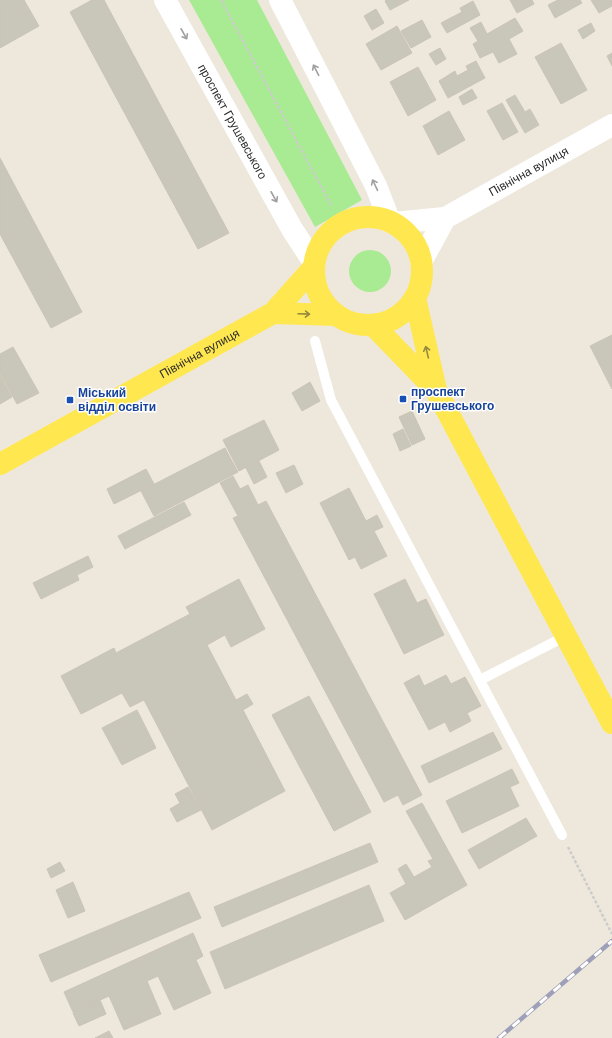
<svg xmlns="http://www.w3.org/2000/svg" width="612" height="1038" viewBox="0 0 612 1038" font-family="Helvetica,sans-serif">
<rect width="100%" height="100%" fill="#eee8dc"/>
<path fill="#a8eb92" d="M189 0H257L362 200 315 227Z
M349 271a21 21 0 1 1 42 0a21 21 0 1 1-42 0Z"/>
<path fill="#c9c6ba" stroke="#cac5b5" d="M0 0H24L39 26 0 48Z
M92 0H104L229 233 198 249 70 12Z
M386 0H409L390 10 385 1Z
M510 0H532L534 4 517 13Z
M558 0H580L582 3 555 18 548 5Z
M591 0H612V6L599 13Z
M473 1 480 15 447 33 441 23 462 12 460 8Z
M376 9 384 23 372 30 364 16Z
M515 18 523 31 509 39 517 54 499 63 493 52 480 58 473 44 478 41 470 28 481 22 487 34Z
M422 20 431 37 411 48 401 31Z
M591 23 595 31 583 39 578 30Z
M397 26 412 53 381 70 366 44Z
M561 43 587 90 561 104 535 57Z
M440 48 446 59 436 65 429 54Z
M612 53V66L607 56Z
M476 61 485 78 448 98 439 81 455 71 457 76 468 70 466 66Z
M418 67 436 100 408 116 390 82Z
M472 89 477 98 463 105 459 97Z
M515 95 525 112 530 109 539 125 525 133 506 100Z
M502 103 518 132 503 140 487 111Z
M449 111 465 140 438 155 423 126Z
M0 158 82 312 51 328 0 234Z
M612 335V389L590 346Z
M13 347 39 393 17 404 0 373V354Z
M0 375 12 397 0 404Z
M310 382 320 401 302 411 292 393Z
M412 411 425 439 412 445 399 417Z
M264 420 279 450 239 471 223 440Z
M403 429 411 446 400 451 393 434Z
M225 448 238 472 154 516 141 491Z
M259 461 267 477 254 484 246 468Z
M294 465 303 484 286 493 276 473Z
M146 469 154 484 114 504 107 489Z
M233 476 240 489 248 485 258 505 266 501 422 795 403 805 398 795 384 802 233 518 238 516 220 483Z
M349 488 366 521 377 515 383 527 374 531 387 556 361 569 355 557 349 560 320 503Z
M184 502 191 515 125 549 118 536Z
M88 556 93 567 77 575 79 580 41 599 33 583Z
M239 579 265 629 231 647 225 635 207 645 236 700 247 694 253 704 243 710 285 791 212 830 144 700 130 707 122 693 81 714 61 676 114 648 116 653 190 614 186 607Z
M405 579 417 603 426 599 444 635 404 654 374 594Z
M419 675 424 686 446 675 451 684 465 677 481 706 467 713 471 721 450 732 445 722 429 730 404 683Z
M309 696 371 812 334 831 272 715Z
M137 710 156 748 122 765 102 728Z
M493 732 502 749 429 783 421 766Z
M512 769 519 783 510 787 519 806 462 833 446 801Z
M188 787 201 810 177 822 170 809 180 803 175 794Z
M422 803 467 885 405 920 390 893 406 884 398 869 406 864 414 877 432 867 428 861 433 859 406 811Z
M526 818 537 836 479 869 468 850Z
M370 843 378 862 222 927 214 907Z
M60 862 65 871 51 878 47 869Z
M73 882 85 911 68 918 56 890Z
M369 885 384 921 225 989 210 952Z
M189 892 201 918 51 982 39 955Z
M193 933 203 956 196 960 211 993 174 1010 158 976 147 981 161 1014 124 1030 109 996 73 1012 64 992Z
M100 1000 106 1014 79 1026 73 1013Z
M109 1031 113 1038H95Z"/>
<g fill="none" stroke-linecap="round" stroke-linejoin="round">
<path stroke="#ccc" stroke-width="2.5" stroke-dasharray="3 2" stroke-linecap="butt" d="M221 0 331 205
M568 847 612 934"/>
<path stroke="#fff" stroke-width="10" d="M315 341 331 400 562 835
M480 680 566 636"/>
<g stroke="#fff" stroke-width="22">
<path id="s1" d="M165 0 292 229 314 263"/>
<path d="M280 0 376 186 390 222"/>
<path id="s2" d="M393 223 445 218 612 125"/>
<path d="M421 262 445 218"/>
</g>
<g stroke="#ffe750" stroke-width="22">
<circle cx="368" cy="271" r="54"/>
<path d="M415 298 436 390 612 723"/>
<path d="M273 313 336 315"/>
<path d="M373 325 436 390"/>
<path id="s3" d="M0 464 273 313 314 267"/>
</g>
<defs>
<path id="rail" d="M499 1038 612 941"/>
</defs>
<use href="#rail" stroke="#9e9fb8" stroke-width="4.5"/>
<use href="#rail" stroke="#fff" stroke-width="3" stroke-dasharray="9" stroke-linecap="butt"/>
</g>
<defs><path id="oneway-shaft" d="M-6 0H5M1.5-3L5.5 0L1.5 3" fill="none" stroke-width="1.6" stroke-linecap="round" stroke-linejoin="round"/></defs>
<g stroke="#a0a0a0">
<use href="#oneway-shaft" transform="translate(184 34) rotate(61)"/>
<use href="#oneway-shaft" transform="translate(316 70) rotate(-117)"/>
<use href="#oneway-shaft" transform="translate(375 185) rotate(-115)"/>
<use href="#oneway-shaft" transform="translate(274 197) rotate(61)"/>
</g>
<g stroke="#95893e">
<use href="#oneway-shaft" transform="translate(304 314) rotate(2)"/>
<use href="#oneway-shaft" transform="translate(427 352) rotate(-103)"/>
</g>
<g fill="#1a4fb4" stroke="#fff" stroke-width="1.5">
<rect x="399" y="395" width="8" height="8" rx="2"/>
<rect x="66" y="396" width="8" height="8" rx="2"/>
</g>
<g text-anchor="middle" stroke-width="3" stroke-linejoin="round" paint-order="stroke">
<g font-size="12" fill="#2b2b2b" stroke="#fff">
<text dy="4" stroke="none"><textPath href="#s1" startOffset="139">проспект Грушевського</textPath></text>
<text dy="4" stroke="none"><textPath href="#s2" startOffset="148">Північна вулиця</textPath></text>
<text dy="4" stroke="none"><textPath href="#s3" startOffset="228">Північна вулиця</textPath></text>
</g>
<g font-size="12" font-weight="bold" fill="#164399" stroke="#fff" text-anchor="start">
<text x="411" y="396">проспект<tspan x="411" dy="14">Грушевського</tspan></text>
<text x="78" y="397">Міський<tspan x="78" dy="14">відділ освіти</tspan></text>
</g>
</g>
</svg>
